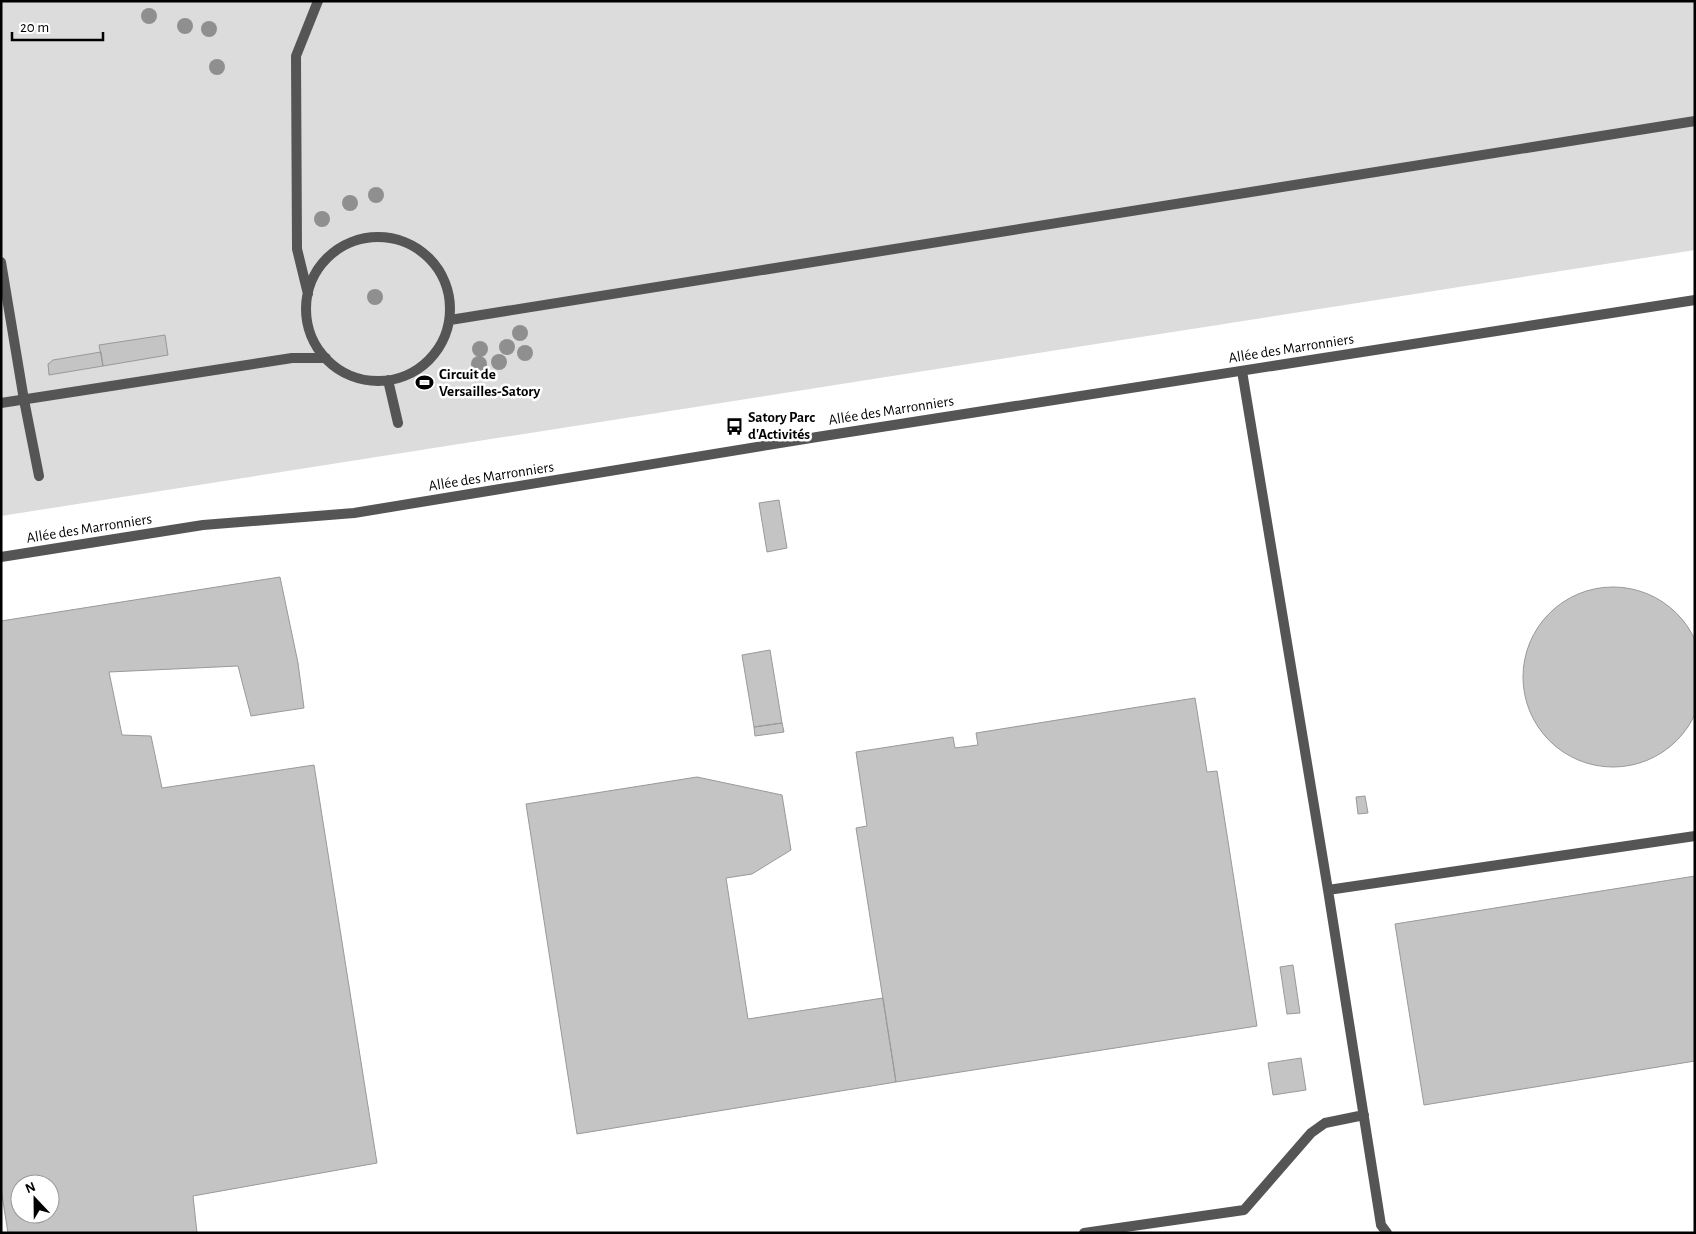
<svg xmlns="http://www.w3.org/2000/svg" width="1696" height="1234" viewBox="0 0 1696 1234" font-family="'Alegreya Sans',sans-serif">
<rect width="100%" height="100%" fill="#fff"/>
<path fill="#dcdcdc" d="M1 1H1695V250L1 516Z"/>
<path fill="#c4c4c4" stroke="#999" fill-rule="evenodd" d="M165 335 168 355 103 366 99 345Z
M101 352 103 366 49 375 48 364 53 360Z
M779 500 787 548 767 552 759 503Z
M280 577 298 663 304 708 251 716 238 666 109 672 122 735 151 736 162 788 314 765 377 1163 193 1196 197 1233H8L1 1189V621ZM20 1184H50V1214H20Z
M1523 677a90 90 0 1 1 180 0a90 90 0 1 1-180 0Z
M770 650 782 723 754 727 742 655Z
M1195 698 1207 772 1217 771 1257 1026 896 1082 856 828 867 826 856 752 953 737 955 748 978 745 976 733Z
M782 723 784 732 755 736 754 727Z
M697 777 782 795 791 850 752 874 726 878 748 1019 883 998 896 1082 577 1134 526 804Z
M1365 796 1368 813 1358 814 1356 797Z
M1695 876V1061L1424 1105 1395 924Z
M1293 965 1300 1013 1287 1014 1280 967Z
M1301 1058 1306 1090 1273 1095 1268 1063Z"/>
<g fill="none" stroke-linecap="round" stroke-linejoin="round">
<path stroke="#555" stroke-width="10" d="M1 262 24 400
M1242 371 1328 890 1381 1225 1387 1233
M1328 890 1695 836
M1084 1233 1244 1210 1311 1133 1325 1123 1364 1115"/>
<path stroke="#555" stroke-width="10" d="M306 309a72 72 0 1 1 144 0a72 72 0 1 1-144 0Z
M308 294 297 249 296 56 318 1
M450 320 1695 121
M388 380 398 423
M24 400 39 476
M1 403 292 358H326
M1 557 203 525 354 513 817 437 1695 300"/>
</g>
<g fill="#8f8f8f">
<circle cx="149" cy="16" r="8"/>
<circle cx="185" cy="26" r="8"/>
<circle cx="209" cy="29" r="8"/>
<circle cx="217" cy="67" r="8"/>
<circle cx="376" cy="195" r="8"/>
<circle cx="350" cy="203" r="8"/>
<circle cx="322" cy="219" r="8"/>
<circle cx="375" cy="297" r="8"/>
<circle cx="520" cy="333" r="8"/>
<circle cx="507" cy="347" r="8"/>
<circle cx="480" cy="349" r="8"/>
<circle cx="525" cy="353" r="8"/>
<circle cx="499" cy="362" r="8"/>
<circle cx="479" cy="364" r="8"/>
</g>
<defs>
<symbol id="stadium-bare" viewBox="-9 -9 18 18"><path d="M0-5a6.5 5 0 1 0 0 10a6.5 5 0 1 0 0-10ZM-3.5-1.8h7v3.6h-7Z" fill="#000" stroke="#fff" stroke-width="2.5" paint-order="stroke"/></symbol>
<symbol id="bus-bare" viewBox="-9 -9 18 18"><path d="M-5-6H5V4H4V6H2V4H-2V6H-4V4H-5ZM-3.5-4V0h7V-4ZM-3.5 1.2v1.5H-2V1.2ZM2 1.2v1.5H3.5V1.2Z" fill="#000" stroke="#fff" stroke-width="2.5" paint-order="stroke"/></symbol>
</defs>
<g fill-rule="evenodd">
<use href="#stadium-bare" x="412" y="370" width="25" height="25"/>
<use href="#bus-bare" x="722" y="414" width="25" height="25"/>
</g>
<g text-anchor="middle" stroke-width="5" stroke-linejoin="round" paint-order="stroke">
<g font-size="15" fill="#000" stroke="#fff">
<text transform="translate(1291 348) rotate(-9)" y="5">Allée des Marronniers</text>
<text transform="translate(891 410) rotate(-9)" y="5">Allée des Marronniers</text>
<text transform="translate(491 476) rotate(-9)" y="5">Allée des Marronniers</text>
<text transform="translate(89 528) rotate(-9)" y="5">Allée des Marronniers</text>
</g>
<g font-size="15" font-weight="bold" fill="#000" stroke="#fff" text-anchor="start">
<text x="439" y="379">Circuit de<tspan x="439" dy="17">Versailles-Satory</tspan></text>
<text x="748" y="422">Satory Parc<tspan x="748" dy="17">d'Activités</tspan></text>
</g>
</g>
<rect width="1696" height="1234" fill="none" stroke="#000000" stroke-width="5"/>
<g transform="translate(35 1199) rotate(338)"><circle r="24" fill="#ffffff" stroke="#999999"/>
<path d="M0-4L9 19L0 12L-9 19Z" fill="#000000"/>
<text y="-8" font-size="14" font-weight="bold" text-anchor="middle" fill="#000000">N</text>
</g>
<path d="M12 32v8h91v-8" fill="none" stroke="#000000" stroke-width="2.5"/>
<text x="20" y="32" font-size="15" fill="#000000" stroke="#ffffff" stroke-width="4" paint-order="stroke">20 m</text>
</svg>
